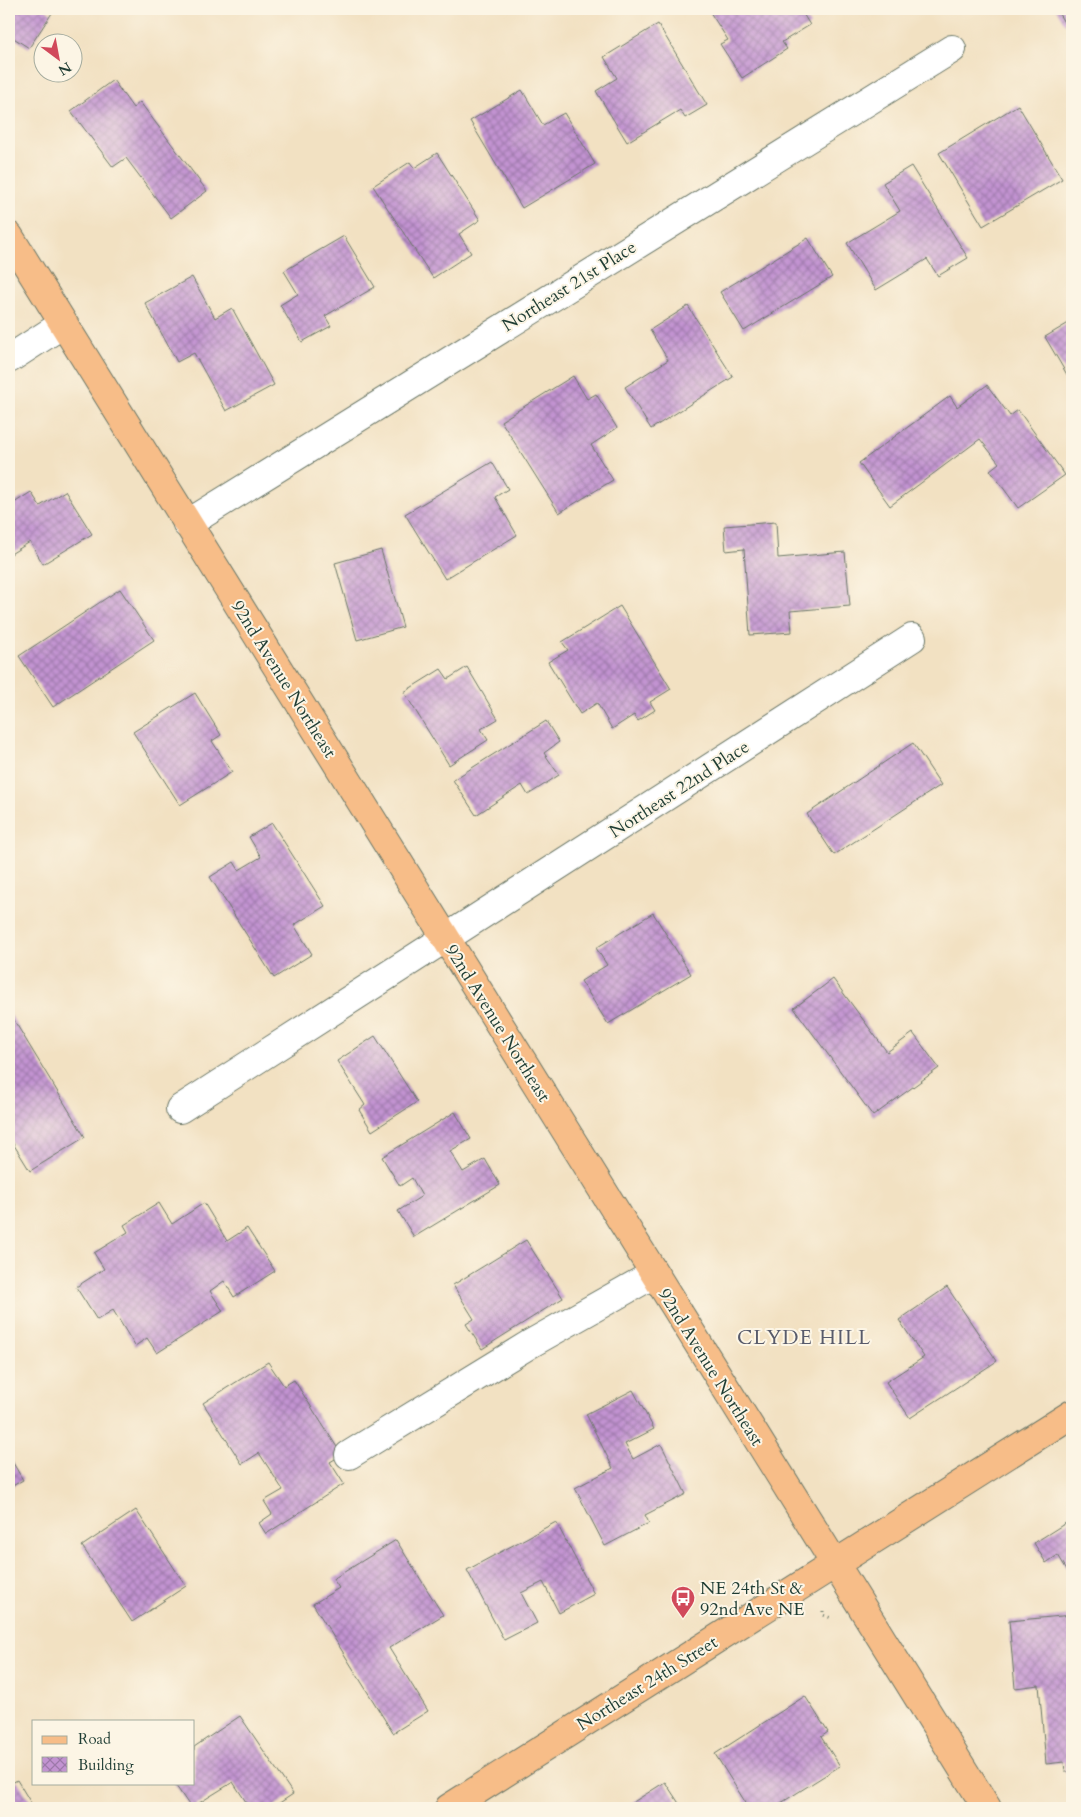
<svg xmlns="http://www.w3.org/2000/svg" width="1081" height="1817" viewBox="0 0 1081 1817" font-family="Cardo,serif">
<defs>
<pattern id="building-cross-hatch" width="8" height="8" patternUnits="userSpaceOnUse" patternTransform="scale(1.25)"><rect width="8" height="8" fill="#c293d1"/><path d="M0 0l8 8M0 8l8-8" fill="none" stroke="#9d79aa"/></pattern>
</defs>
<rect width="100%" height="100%" fill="#fcf5e5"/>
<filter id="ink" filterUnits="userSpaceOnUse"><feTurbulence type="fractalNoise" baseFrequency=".02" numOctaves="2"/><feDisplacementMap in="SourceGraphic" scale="10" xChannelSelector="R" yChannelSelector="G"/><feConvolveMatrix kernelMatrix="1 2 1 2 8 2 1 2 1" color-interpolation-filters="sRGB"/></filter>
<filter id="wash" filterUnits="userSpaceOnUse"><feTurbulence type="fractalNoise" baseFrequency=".0096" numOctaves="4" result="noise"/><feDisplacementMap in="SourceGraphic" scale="20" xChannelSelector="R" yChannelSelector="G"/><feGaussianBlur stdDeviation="1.12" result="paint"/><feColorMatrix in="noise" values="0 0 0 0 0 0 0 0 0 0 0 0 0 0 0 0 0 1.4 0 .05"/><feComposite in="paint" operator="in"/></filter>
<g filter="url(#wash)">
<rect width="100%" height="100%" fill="#f2e1c2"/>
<g id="blocks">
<path fill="url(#building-cross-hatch)" d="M9 9H45L52 13 29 48 9 35Z
M708 9H800L810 25 782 42 787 49 742 78 720 44 728 40Z
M1056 9H1072V19L1065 24Z
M658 24 707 105 685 118 680 110 627 142 596 91 617 78 604 57Z
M113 80 133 108 140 102 207 191 171 218 126 158 113 167 71 111Z
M522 90 543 125 564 113 595 164 522 208 470 121Z
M1018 105 1062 179 983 226 939 153Z
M437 153 480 220 459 234 471 253 433 278 373 186 410 162 414 168Z
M911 166 968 258 938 276 927 259 876 290 847 243 900 211 883 183Z
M344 236 375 287 325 316 331 326 302 342 280 305 298 294 284 271Z
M808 238 832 277 744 331 720 292Z
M192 277 215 318 232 308 274 385 226 411 194 353 177 362 145 303Z
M688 306 733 377 651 429 625 387 668 360 650 330Z
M1072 321V377L1069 378 1045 337Z
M573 376 587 399 596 394 617 428 591 445 613 480 559 513 501 421Z
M987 385 1010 416 1018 410 1065 475 1018 508 990 470 999 463 980 439 890 506 859 463 950 396 957 407Z
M492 462 508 489 495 497 517 535 445 579 405 514Z
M65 491 92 534 43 564 30 542 9 555V502L11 505 31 492 40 506Z
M776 522 778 558 845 552 850 606 790 611 792 632 750 635 744 549 726 551 724 526Z
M381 550 403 627 357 640 335 563Z
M120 589 154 640 53 707 19 656Z
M620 606 671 689 650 702 655 710 638 721 634 715 612 729 597 703 580 714 548 662 568 650 562 642Z
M467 667 498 719 481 729 488 740 449 765 404 692 441 669 448 679Z
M195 693 221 735 212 741 232 772 180 805 133 732Z
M546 721 559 742 544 753 559 775 528 795 522 785 476 815 453 780Z
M913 743 941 785 834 855 807 814Z
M272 823 325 906 294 925 312 954 274 978 210 877 234 862 239 870 261 857 249 837Z
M653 913 691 974 608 1024 581 981 607 965 596 948Z
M833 979 887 1052 913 1033 939 1068 873 1116 794 1008Z
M9 1012 85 1137 30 1171 9 1137Z
M375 1036 417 1102 372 1131 359 1110 365 1105 337 1061Z
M455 1112 471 1139 450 1151 463 1172 485 1159 500 1185 414 1237 398 1211 422 1196 412 1178 400 1186 382 1157Z
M159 1203 172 1224 204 1203 227 1241 247 1228 275 1271 234 1297 224 1281 210 1291 223 1311 157 1353 147 1338 135 1346 113 1310 97 1320 76 1287 104 1269 94 1253 128 1232 124 1225Z
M526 1240 563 1298 482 1349 466 1324 474 1319 453 1285Z
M947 1287 997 1361 910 1418 886 1382 924 1357 899 1320Z
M268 1362 284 1386 294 1380 342 1455 330 1462 344 1484 266 1534 259 1523 272 1514 264 1501 283 1490 259 1453 242 1464 203 1403Z
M633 1390 654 1429 625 1444 633 1459 661 1444 686 1494 645 1515 649 1523 605 1546 575 1488 613 1468 586 1414Z
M9 1456 23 1480 9 1488Z
M136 1510 186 1586 132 1622 82 1546Z
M1072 1519V1578L1058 1555 1046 1563 1034 1543Z
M556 1522 594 1594 559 1613 543 1582 521 1593 537 1623 504 1640 467 1570Z
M396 1540 443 1615 389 1648 428 1711 393 1733 313 1604 339 1588 333 1579Z
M1072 1615V1772H1065L1064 1762 1046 1764 1039 1685 1015 1688 1009 1621Z
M805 1696 828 1732 821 1737 840 1766 773 1808H749L715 1754Z
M240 1716 293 1794 272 1808H250L233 1782 191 1808 174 1783H194V1747Z
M17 1780 34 1808H9V1785Z
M665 1782 682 1808H624Z"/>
</g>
</g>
<g filter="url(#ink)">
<use href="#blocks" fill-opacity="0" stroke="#697666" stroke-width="1"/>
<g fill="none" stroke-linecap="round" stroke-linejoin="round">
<defs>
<path id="minor" d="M9 359 63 324
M187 524 952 49
M180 1109 912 638
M349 1455 530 1344 654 1274"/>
<path id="major" d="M9 236 987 1808
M449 1808 1072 1414"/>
</defs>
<use href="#minor" stroke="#697666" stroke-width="30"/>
<use href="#major" stroke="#697666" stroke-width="30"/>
<path stroke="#697666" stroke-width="3" stroke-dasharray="1 4" stroke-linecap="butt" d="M823 1611V1615L831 1618"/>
<use href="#minor" stroke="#fff" stroke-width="28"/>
<use href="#major" stroke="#f7bd88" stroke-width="28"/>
</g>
</g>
<defs>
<symbol id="bus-pin" viewBox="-11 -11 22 30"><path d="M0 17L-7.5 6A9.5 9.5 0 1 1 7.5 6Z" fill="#d1495b" stroke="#fcf5e5"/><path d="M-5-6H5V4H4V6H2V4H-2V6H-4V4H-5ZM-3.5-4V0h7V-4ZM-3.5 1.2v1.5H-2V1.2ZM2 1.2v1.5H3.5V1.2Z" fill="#fff"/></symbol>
</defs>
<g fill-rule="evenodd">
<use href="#bus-pin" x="669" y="1584" width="28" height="38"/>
</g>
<g text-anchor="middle" stroke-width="4" stroke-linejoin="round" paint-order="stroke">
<g font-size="18" fill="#1f3d34" stroke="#fcf5e5">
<text transform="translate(569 286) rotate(-32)" y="6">Northeast 21st Place</text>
<text transform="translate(284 679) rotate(58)" y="6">92nd Avenue Northeast</text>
<text transform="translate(679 789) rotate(-33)" y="6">Northeast 22nd Place</text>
<text transform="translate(498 1023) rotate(58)" y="6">92nd Avenue Northeast</text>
<text transform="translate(711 1367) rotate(58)" y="6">92nd Avenue Northeast</text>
<text transform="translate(647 1683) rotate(-32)" y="6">Northeast 24th Street</text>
</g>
<g font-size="18" fill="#1f3d34" stroke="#fcf5e5" text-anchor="start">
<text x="700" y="1594">NE 24th St &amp;<tspan x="700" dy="21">92nd Ave NE</tspan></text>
</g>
<g font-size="20" letter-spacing="1" fill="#585b6b" stroke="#fcf5e5">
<text x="804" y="1344">CLYDE HILL</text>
</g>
</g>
<rect width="1081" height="1817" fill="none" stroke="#fcf5e5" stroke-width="30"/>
<rect x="32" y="1720" width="162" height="65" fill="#fcf5e5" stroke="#a4ab9e"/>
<rect x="42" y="1736" width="25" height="8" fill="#f7bd88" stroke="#a4ab9e"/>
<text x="78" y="1744" font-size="15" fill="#1f3d34">Road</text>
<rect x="42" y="1757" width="25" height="15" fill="url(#building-cross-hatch)" stroke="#a4ab9e"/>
<text x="78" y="1770" font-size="15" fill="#1f3d34">Building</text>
<g transform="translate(58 58) rotate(148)"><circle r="24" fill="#fcf5e5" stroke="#a4ab9e"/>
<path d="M0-4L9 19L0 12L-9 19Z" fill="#d1495b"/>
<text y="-8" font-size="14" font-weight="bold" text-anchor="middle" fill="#1f3d34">N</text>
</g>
</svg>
